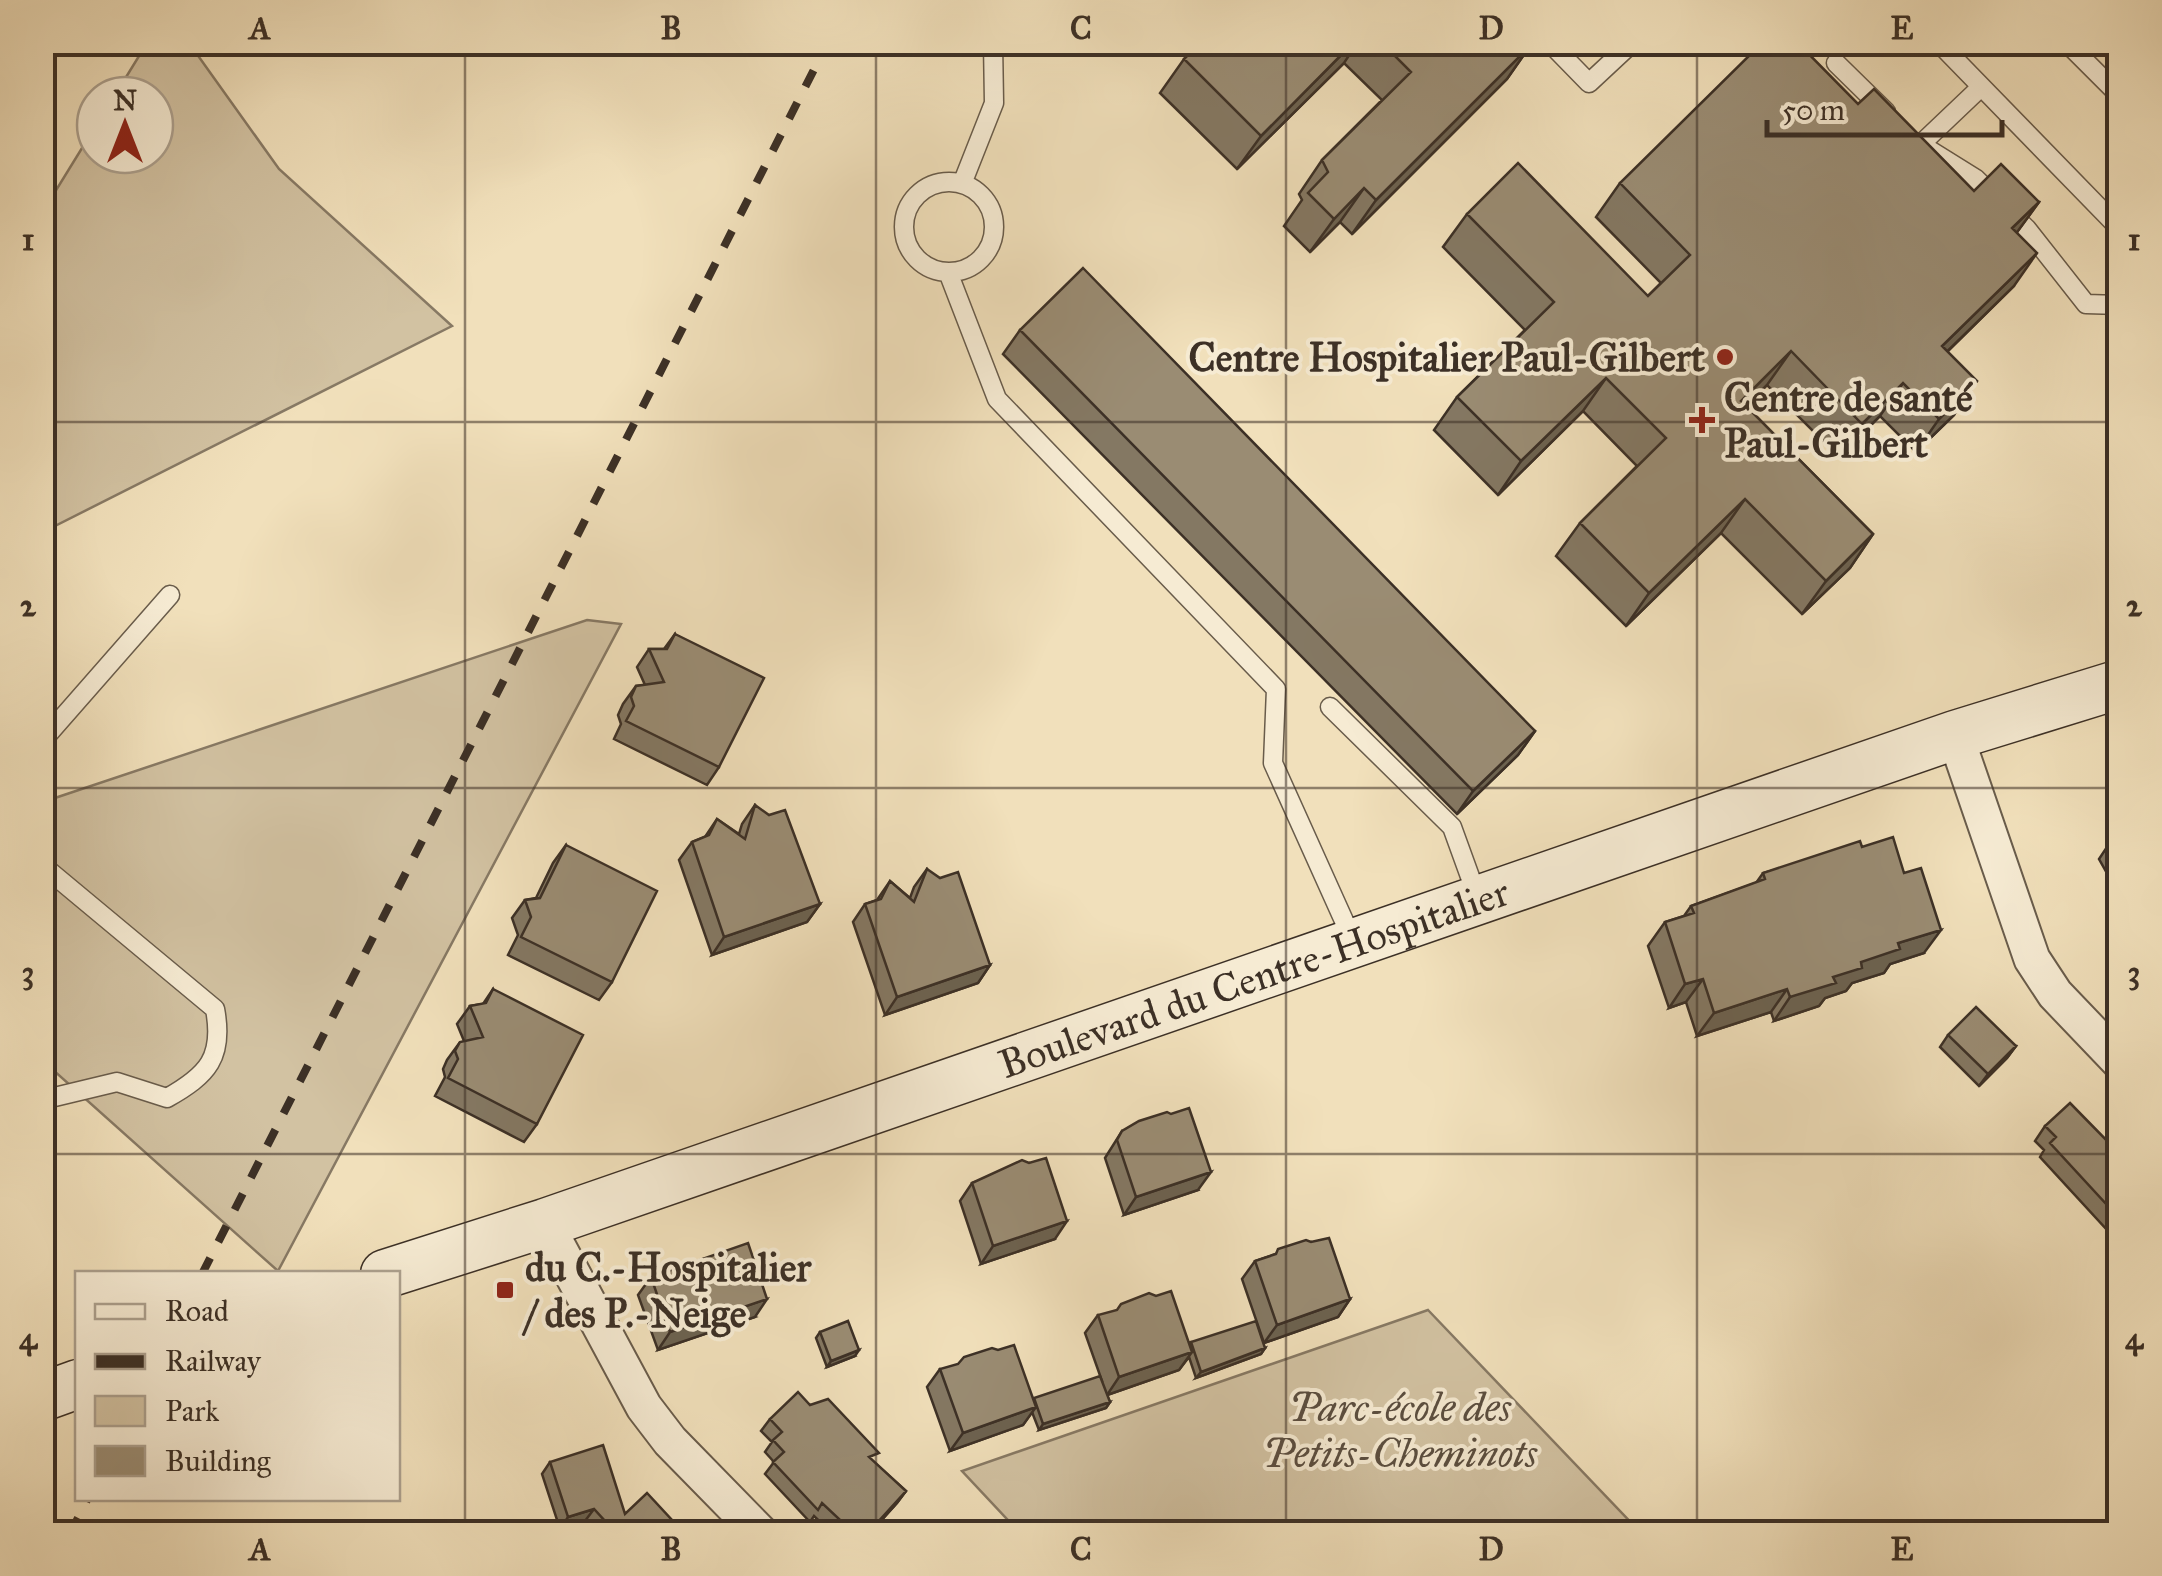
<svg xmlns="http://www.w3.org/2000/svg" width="2162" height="1576" viewBox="0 0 2162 1576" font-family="'IM FELL Great Primer',serif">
<rect width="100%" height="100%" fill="#f1e0bb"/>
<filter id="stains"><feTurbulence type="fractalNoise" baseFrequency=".002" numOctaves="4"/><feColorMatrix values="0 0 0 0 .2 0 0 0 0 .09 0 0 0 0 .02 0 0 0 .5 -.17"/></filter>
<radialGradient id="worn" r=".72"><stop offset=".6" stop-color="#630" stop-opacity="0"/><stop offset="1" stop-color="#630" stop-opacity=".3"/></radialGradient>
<path fill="#d2c2a2" stroke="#877964" stroke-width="2.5" d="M147 43H189L279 169 452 326 43 532V202L55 192 95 127V155H155V95H115Z
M587 620 621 624 278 1271 43 1061V802Z
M1428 1310 1641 1533H1020L962 1471Z"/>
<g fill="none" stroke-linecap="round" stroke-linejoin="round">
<defs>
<path id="lane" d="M1549 42 1589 83 1633 42
M1938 42 2120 229
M2066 42 2120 96
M1836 63 1886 112
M1920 145 1981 87
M1923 146 1976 179 2027 229 2086 304 2120 305
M904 227a45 45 0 1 1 90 0a45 45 0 1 1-90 0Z
M962 184 994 103 993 42
M948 272 997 399 1276 689 1273 763 1354 943
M1330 707 1452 827 1477 896
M42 741 170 595
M42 865 215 1009C224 1057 208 1075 167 1098L117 1082 42 1100"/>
<path id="street" d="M1955 735 2032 959 2055 994 2120 1062
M545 1223 644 1407 670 1441 761 1534"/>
<g id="secondary">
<path id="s1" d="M385 1274 545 1223 1955 735 2120 684"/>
<path d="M42 1397 78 1384"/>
</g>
</defs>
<use href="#lane" stroke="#695c4b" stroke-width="21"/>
<use href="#street" stroke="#695c4b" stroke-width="39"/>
<use href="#secondary" stroke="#3c3026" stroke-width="51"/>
<use href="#lane" stroke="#f6ebd3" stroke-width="18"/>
<use href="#street" stroke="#f6ebd3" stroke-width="35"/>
<use href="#secondary" stroke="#f6ebd3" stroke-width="48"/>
<path stroke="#3c3026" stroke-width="8" stroke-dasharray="18 18" stroke-linecap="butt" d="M202 1274 828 42
M70 1534 88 1498"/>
</g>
<path fill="#847863" stroke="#3c3026" stroke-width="2.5" d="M1201 42H1527L1530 46 1507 79 1352 234 1340 222 1310 252 1284 226 1302 200 1299 194 1322 160 1382 100 1344 63 1237 169 1160 93 1184 59Z
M2116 42H2120V56L2112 49Z
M1620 183 1974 191 2039 202 2017 232 2014 286 1948 351 1954 415 1916 452 1880 416 1839 457 1767 385 1746 406 1873 534 1850 568 1802 614 1721 533 1626 626 1556 556 1580 523 1637 466 1583 411 1498 495 1434 430 1457 397 1525 330 1443 247 1467 214 1648 296 1661 283 1596 217Z
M1020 330 1535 731 1518 755 1457 814 1003 354Z
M675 634 719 767 707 785 614 739 621 724 618 715 623 704 636 686 645 685 637 667 649 649H664Z
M755 805 820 904 807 922 712 955 679 860 692 842 705 837 717 819 739 834 742 824Z
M2120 838V890L2117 891 2099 859 2111 841Z
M566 845 612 982 599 1000 508 955 518 935 512 918 525 900 536 898 553 863Z
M1862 847 1924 953 1890 964 1884 973 1852 983 1846 991 1825 998 1819 1006 1774 1021 1771 1012 1697 1036 1686 1002 1669 1008 1648 946 1665 922 1684 916 1691 906 1756 883 1763 873Z
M927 869 990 965 978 983 885 1015 853 922 865 904 877 900 890 881 910 898 914 887Z
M493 989 537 1124 524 1142 435 1096 445 1077 443 1069 447 1060 460 1042 464 1041 457 1024 470 1006 483 1004Z
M1948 1035 2016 1046 2007 1058 1979 1086 1940 1047Z
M2045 1126 2120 1154V1244L2040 1157 2044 1150 2035 1141Z
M1122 1131 1198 1190 1124 1215 1105 1158Z
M1029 1163 1055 1239 981 1264 960 1201 972 1183Z
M1311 1242 1350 1299 1338 1317 1264 1343 1242 1279 1255 1261Z
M651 1277 755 1317 658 1350 638 1295Z
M1098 1315 1189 1344 1191 1342 1265 1348 1261 1354 1196 1378 1189 1357 1179 1370 1107 1395 1110 1402 1106 1408 1039 1430 1032 1412 1023 1425 950 1451 927 1387 940 1369 1033 1399 1102 1381 1085 1333Z
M820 1332 855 1356 827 1367 816 1338Z
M810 1405 906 1491 897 1503 869 1534H833L814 1516 810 1522 765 1474 774 1462 765 1452 772 1442 761 1431 770 1419Z
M550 1462 625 1514 685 1534H597L585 1521 560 1529 542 1474Z"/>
<path fill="#6c6250" stroke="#3c3026" stroke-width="2.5" d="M1354 42H1358L1344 63 1237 169 1261 136Z
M1530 46 1507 79 1352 234 1376 200Z
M1364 188 1340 222 1310 252 1334 219Z
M2039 202 2015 235 2012 228Z
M2037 253 2014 286 1919 379 1942 346Z
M1791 351 1767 385 1718 434 1741 401Z
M1606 378 1583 411 1498 495 1521 461Z
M1977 381 1954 415 1916 452 1939 419Z
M1903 383 1880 416 1839 457 1862 424Z
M1745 499 1721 533 1626 626 1649 593Z
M1873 534 1850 568 1802 614 1826 581Z
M1535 731 1518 755 1457 814 1473 791Z
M820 904 807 922 712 955 724 937Z
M1941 930 1924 953 1890 964 1884 973 1852 983 1846 991 1825 998 1819 1006 1774 1021 1790 997 1898 943Z
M990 965 978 983 885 1015 897 997Z
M1703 979 1686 1002 1669 1008 1685 984Z
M1787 989 1771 1012 1697 1036 1714 1013Z
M2016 1046 2007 1058 1979 1086 1988 1074Z
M1211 1172 1198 1190 1124 1215 1136 1197Z
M1067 1221 1055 1239 981 1264 993 1246Z
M767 1299 755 1317 658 1350 670 1332Z
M1350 1299 1338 1317 1264 1343 1277 1325Z
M1265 1348 1261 1354 1196 1378 1201 1372Z
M859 1350 855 1356 827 1367 831 1361Z
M1192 1352 1179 1370 1107 1395 1119 1377Z
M1110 1402 1106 1408 1039 1430 1043 1424Z
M1036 1407 1023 1425 950 1451 963 1433Z
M906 1491 897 1503 869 1534H867Z
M594 1509 585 1521 560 1529 568 1517Z"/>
<path fill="#9a8c73" stroke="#3c3026" stroke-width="2.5" d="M1201 42H1354L1261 136 1184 59Z
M1381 42H1527L1530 46 1376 200 1364 188 1334 219 1308 193 1328 172 1322 160 1411 72Z
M1763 42H1797L1858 104 1874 89 1974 191 2001 164 2039 202 2012 228 2037 253 1942 346 1977 381 1939 419 1903 383 1862 424 1791 351 1741 401 1873 534 1826 581 1745 499 1649 593 1580 523 1666 438 1606 378 1521 461 1457 397 1554 302 1467 214 1518 163 1648 296 1690 255 1620 183Z
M1083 268 1535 731 1473 791 1020 330Z
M675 634 764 678 719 767 626 721 634 706 631 697 636 686 664 682 649 649H667Z
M755 805 769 815 785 810 820 904 724 937 692 842 709 835 717 819 745 839Z
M1893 837 1904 873 1921 868 1941 930 1898 943 1900 949 1861 962 1862 968 1833 977 1836 983 1790 997 1787 989 1714 1013 1703 979 1685 984 1665 922 1694 913 1691 906 1765 879 1763 873 1860 841 1862 847Z
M2120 838V855L2111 841Z
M566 845 657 891 612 982 521 937 531 917 525 900 540 898Z
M927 869 940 878 958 872 990 965 897 997 865 904 881 899 890 881 914 902Z
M493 989 583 1035 537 1124 448 1078 458 1059 455 1051 460 1042 483 1037 470 1006 486 1003Z
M1976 1007 2016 1046 1988 1074 1948 1035Z
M2070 1103 2120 1154V1219L2050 1143 2056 1137 2045 1126Z
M1189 1108 1211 1172 1136 1197 1117 1140 1122 1131 1139 1121 1167 1112 1171 1114Z
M1046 1158 1067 1221 993 1246 972 1183 1022 1160 1029 1163Z
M42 1197 50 1200 42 1215Z
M1329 1238 1350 1299 1277 1325 1255 1261 1276 1254 1278 1249 1306 1240 1311 1242Z
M748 1243 767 1299 670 1332 651 1277Z
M1171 1291 1192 1352 1119 1377 1098 1315 1117 1310 1121 1304 1149 1293 1156 1296Z
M848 1321 859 1350 831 1361 820 1332Z
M1256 1321 1265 1348 1201 1372 1191 1342Z
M1014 1345 1036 1407 963 1433 940 1369 958 1364 964 1357 992 1348 998 1350Z
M1100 1376 1110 1402 1043 1424 1034 1398Z
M798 1392 810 1405 828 1399 879 1453 869 1457 906 1491 867 1534H855L822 1503 818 1510 773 1462 784 1452 773 1440 782 1432 770 1419Z
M603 1445 625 1514 647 1493 685 1534H617L594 1509 568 1517 550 1462Z"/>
<path fill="none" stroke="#3c3026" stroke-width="2.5" stroke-opacity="0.55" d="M465 42V1534M876 42V1534M1286 42V1534M1697 42V1534M42 422H2120M42 788H2120M42 1154H2120"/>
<g fill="#8f2418" stroke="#f6ebd3" stroke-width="4">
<circle cx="1725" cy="357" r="10"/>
<path d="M1697 405h10v10h10v10h-10v10h-10v-10h-10v-10h10z"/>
<rect x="495" y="1280" width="20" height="20" rx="5"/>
</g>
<g text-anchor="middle" stroke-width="8" stroke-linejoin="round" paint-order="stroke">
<g font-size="40" font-weight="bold" fill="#3c3026" stroke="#f6ebd3" text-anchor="start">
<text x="1705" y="371" text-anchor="end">Centre Hospitalier Paul-Gilbert</text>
<text x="1724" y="411">Centre de santé<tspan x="1724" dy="46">Paul-Gilbert</tspan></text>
<text x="525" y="1281">du C.-Hospitalier<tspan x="525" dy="46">/ des P.-Neige</tspan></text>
</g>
<g font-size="40" fill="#3c3026" stroke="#f6ebd3">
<text dy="14" stroke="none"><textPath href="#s1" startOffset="918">Boulevard du Centre-Hospitalier</textPath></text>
</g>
<g font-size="40" font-style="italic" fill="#5a4d3f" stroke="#f6ebd3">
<text x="1400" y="1421">Parc-école des<tspan x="1400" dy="46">Petits-Cheminots</tspan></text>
</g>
</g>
<rect width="2162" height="1576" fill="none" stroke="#f1e0bb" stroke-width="110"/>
<rect x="75" y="1271" width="325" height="230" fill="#f6ebd3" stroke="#aca08e" stroke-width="2.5"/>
<rect x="95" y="1304" width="50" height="15" fill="#f6ebd3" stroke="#aca08e" stroke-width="2.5"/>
<text x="165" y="1321" font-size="30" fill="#3c3026">Road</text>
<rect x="95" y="1354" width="50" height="15" fill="#3c3026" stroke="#aca08e" stroke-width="2.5"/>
<text x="165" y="1371" font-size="30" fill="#3c3026">Railway</text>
<rect x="95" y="1396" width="50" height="30" fill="#d2c2a2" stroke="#aca08e" stroke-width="2.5"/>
<text x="165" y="1421" font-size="30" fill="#3c3026">Park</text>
<rect x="95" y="1446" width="50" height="30" fill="#9a8c73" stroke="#aca08e" stroke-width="2.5"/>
<text x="165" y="1471" font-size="30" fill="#3c3026">Building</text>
<g transform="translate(125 125)"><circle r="48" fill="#f6ebd3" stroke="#aca08e" stroke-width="2.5"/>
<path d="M0-8L18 38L0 25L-18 38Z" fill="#8f2418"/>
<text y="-15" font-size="28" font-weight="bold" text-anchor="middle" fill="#3c3026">N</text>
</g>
<path d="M1767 120v15h235v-15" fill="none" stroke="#3c3026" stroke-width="5"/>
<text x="1782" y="120" font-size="30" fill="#3c3026" stroke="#f6ebd3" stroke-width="8" paint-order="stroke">50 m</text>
<rect x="55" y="55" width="2052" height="1466" fill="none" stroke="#3c3026" stroke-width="4"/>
<g font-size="32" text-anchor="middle" font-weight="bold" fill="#3c3026">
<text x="260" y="39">A</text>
<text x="671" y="39">B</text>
<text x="1081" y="39">C</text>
<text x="1491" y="39">D</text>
<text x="1902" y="39">E</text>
<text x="28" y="250">1</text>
<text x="2134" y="250">1</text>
<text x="28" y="616">2</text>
<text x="2134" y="616">2</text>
<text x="28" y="983">3</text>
<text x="2134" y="983">3</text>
<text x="28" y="1349">4</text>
<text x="2134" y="1349">4</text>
<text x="260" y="1560">A</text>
<text x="671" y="1560">B</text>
<text x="1081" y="1560">C</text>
<text x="1491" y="1560">D</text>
<text x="1902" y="1560">E</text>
</g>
<rect width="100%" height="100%" filter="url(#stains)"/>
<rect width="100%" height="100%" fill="url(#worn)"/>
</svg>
